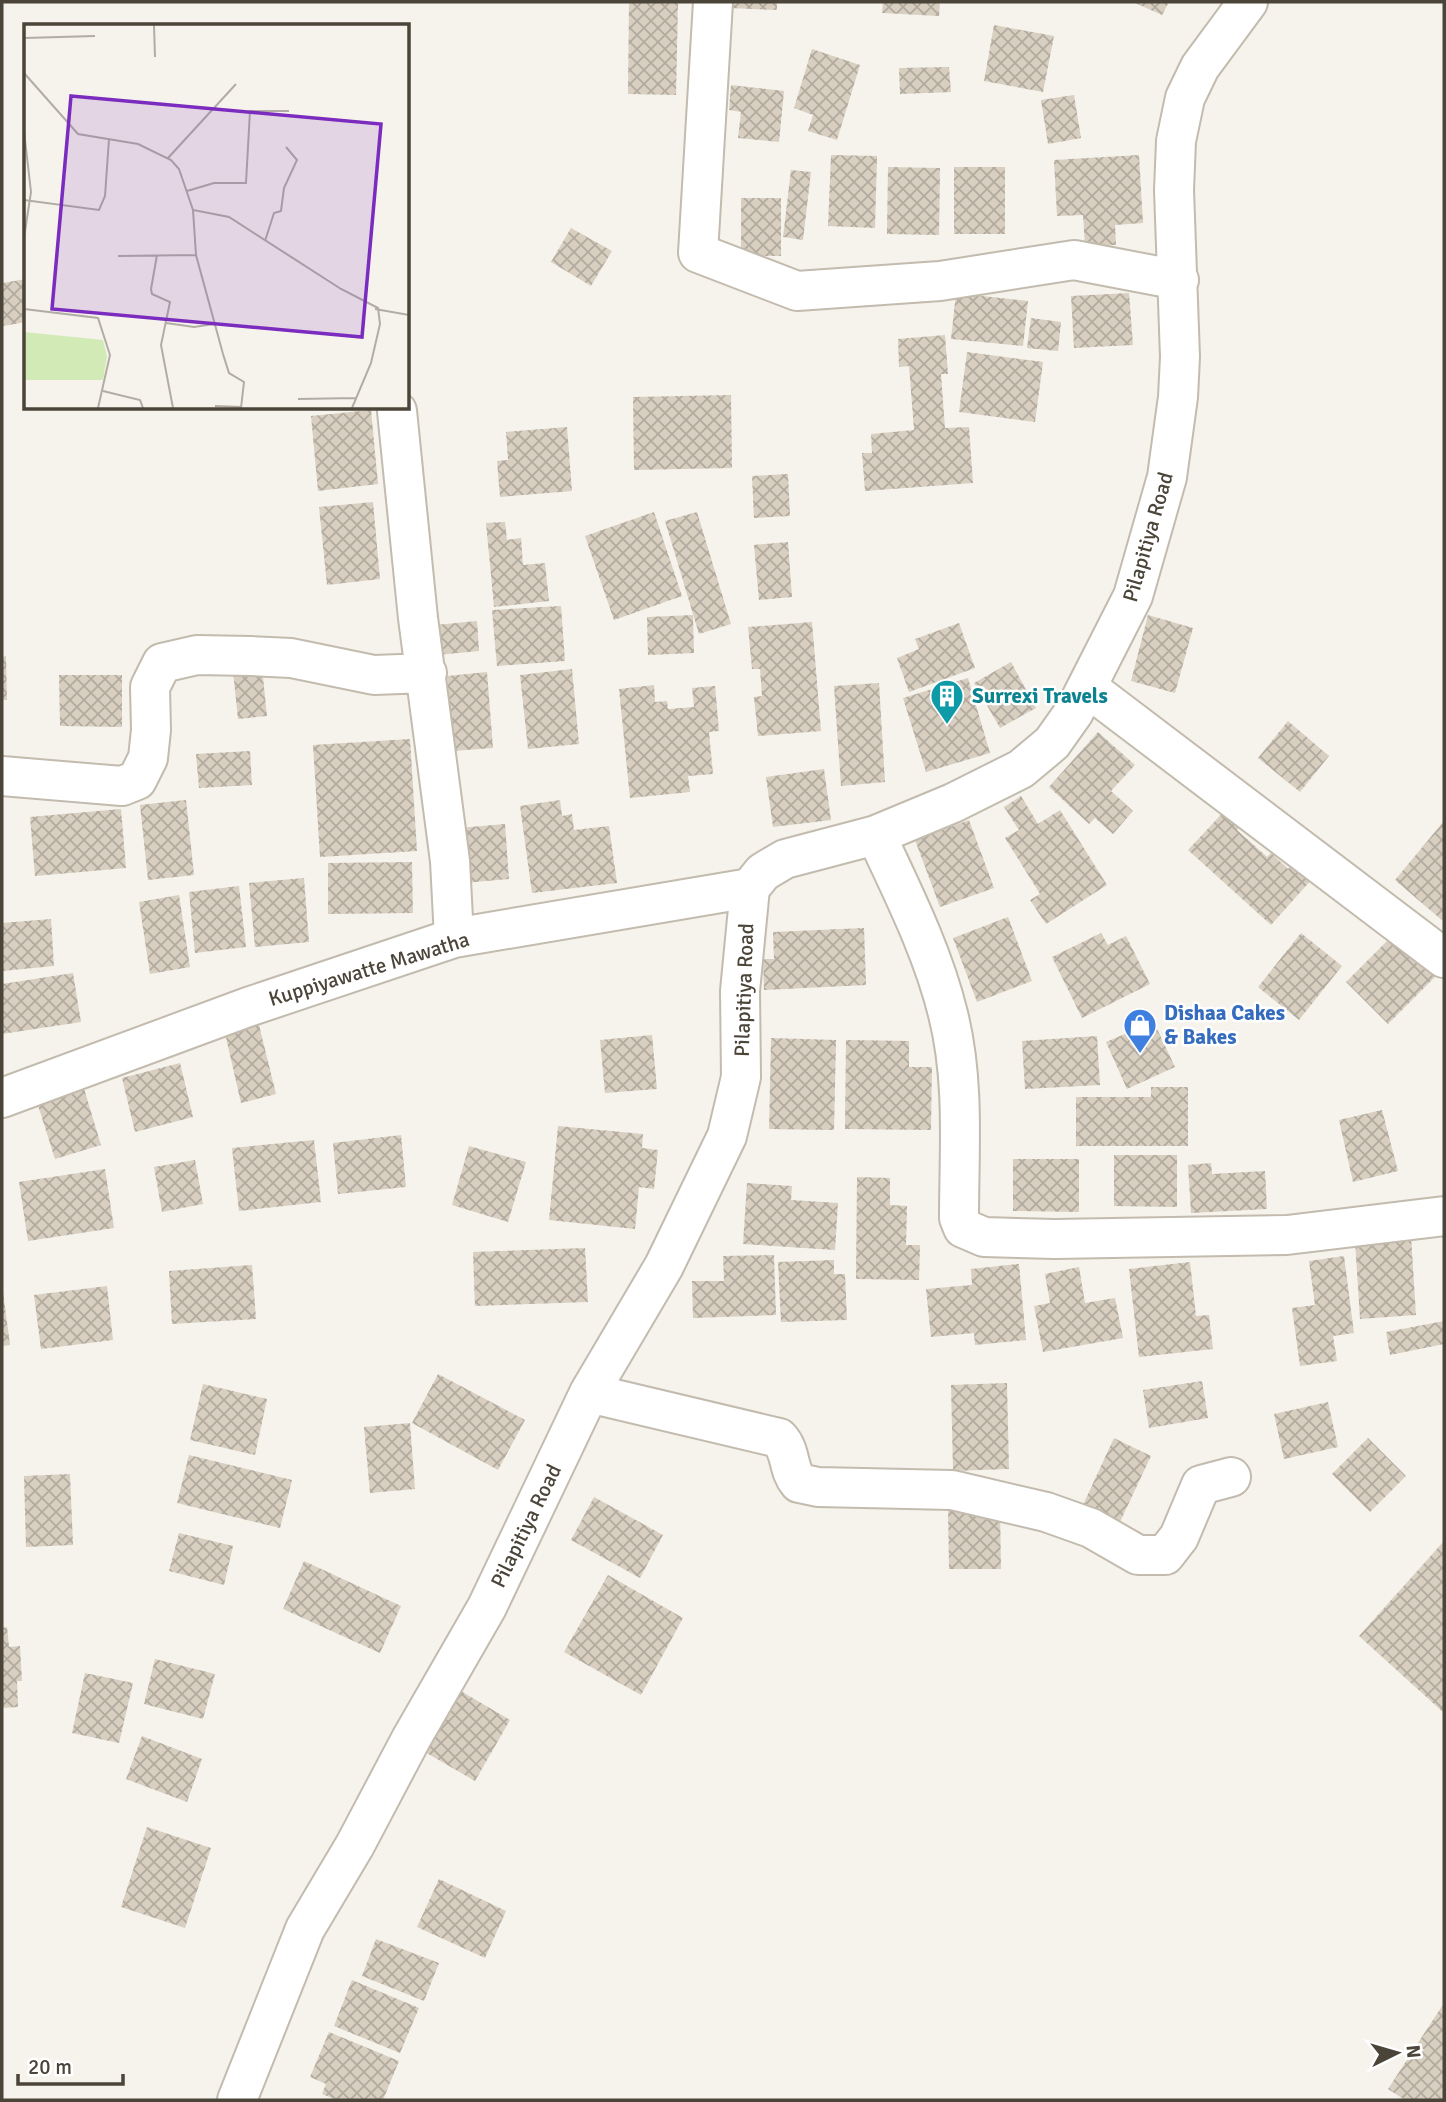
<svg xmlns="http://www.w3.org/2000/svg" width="1446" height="2102" viewBox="0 0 1446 2102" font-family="Signika,sans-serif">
<defs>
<pattern id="building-cross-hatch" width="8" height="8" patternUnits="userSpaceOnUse" patternTransform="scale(1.75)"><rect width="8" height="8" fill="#d8cfc1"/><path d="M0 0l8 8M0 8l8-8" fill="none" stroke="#b1aa9e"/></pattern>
</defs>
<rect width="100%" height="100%" fill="#f6f3ec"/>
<path fill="url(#building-cross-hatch)" d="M629 2H678L676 95 628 94Z
M730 2H777V10L729 8Z
M883 2H940L939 16 882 13Z
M1133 2H1169L1162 15Z
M994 25 1054 36 1043 92 984 81Z
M812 49 860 65 837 140 808 131 813 115 794 108Z
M949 67 951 92 900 94 899 68Z
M731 85 784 91 779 142 738 138 741 112 729 110Z
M1074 95 1081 138 1048 144 1041 100Z
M831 155 877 156 875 228 828 226Z
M1139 155 1143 223 1115 225 1116 245 1085 246 1083 215 1057 216 1054 160Z
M888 167 940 168 939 235 887 234Z
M954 167H1005V234H954Z
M791 170 811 172 803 240 783 237Z
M741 198H781V256H741Z
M571 228 612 251 591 286 551 262Z
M26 279V322L3 326 2 283Z
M956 293 1028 301 1023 346 951 339Z
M1129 293 1133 345 1074 348 1071 296Z
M1031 318 1061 322 1058 351 1027 348Z
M945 335 948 374H941L945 428 969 427 973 483 865 491 862 453H872L871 434 914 430 909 366 899 367 898 339Z
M967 352 1043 362 1035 422 959 412Z
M731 395 732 468 634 470 633 397Z
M371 410 378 484 318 491 311 416Z
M567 427 572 491 500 497 497 461 508 460 506 432Z
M788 474 790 516 754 518 752 476Z
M373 502 380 579 327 585 319 507Z
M654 512 682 596 614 620 585 536Z
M697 512 731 624 699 634 665 521Z
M505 522 507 540 521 538 523 565 545 563 549 601 494 607 486 523Z
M788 542 792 597 759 600 754 545Z
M561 606 565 661 497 666 492 610Z
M693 615 694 653 648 655 647 617Z
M1148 615 1193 628 1175 693 1131 681Z
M477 621 479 651 437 655 435 625Z
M812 622 821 731 758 736 754 697 762 696 760 669H752L748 627Z
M959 623 975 668 909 692 897 658 919 649 915 639Z
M6 656 7 700H2V657Z
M1011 662 1036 708 1000 728 974 683Z
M262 668 267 716 238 719 233 671Z
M572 669 579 744 528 749 520 675Z
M487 672 493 748 453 751 447 676Z
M59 675H122V727L60 726Z
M968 678 990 753 926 772 903 698Z
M879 683 885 782 841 786 834 686Z
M654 685 655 702 667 701 668 709 694 707 692 688 715 686 719 731 709 732 713 774 688 776 690 792 630 798 619 689Z
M1288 721 1329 756 1300 792 1258 758Z
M1098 732 1135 765 1111 791 1133 811 1113 834 1095 818 1089 824 1049 787Z
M410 739 417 851 320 857 313 745Z
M250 751 252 785 199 788 196 754Z
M824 769 831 820 773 827 766 777Z
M1021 796 1038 824 1060 810 1107 885 1046 924 1030 900 1040 894 1005 838 1019 830 1004 807Z
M186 800 194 875 148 880 140 805Z
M560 800 562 816 572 814 574 830 609 826 617 883 532 893 520 806Z
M1229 806 1245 821 1237 830 1267 857 1271 853 1288 869 1296 861 1313 878 1271 925 1188 850Z
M121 809 126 868 35 876 30 817Z
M969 820 994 888 940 907 915 840Z
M1444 821V922L1395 880Z
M505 824 509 879 464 883 459 828Z
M412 862 413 913 328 914V863Z
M304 878 309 942 255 947 249 883Z
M239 886 246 947 195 953 189 892Z
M179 895 190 967 150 974 139 902Z
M1008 917 1032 981 977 1002 953 938Z
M51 919 54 966 2 971V923Z
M864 928 866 985 764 990 763 959H774L773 932Z
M1101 933 1108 945 1126 936 1150 984 1082 1018 1052 957Z
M1301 933 1342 966 1299 1020 1258 987Z
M1395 933 1437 975 1388 1024 1346 982Z
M73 973 81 1022 2 1034V984Z
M1150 1014 1175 1067 1127 1089 1106 1042 1134 1030 1131 1022Z
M258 1021 276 1094 241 1103 224 1029Z
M652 1035 657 1089 605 1093 600 1040Z
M1097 1036 1100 1085 1025 1089 1022 1041Z
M771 1038 836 1040 834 1130 769 1129Z
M846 1040 909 1041V1067H932L931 1130 845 1129Z
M180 1063 193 1117 135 1132 122 1078Z
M82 1082 101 1145 55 1159 35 1096Z
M1151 1087H1188V1146H1076V1097H1151Z
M1382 1110 1398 1171 1353 1182 1339 1120Z
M558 1126 643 1134 642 1148 658 1150 654 1189 639 1187 635 1229 549 1220Z
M401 1135 406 1187 338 1194 333 1143Z
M314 1140 321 1202 239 1211 232 1148Z
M469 1146 526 1162 508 1222 452 1205Z
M1114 1155H1177V1207L1114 1206Z
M1013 1159H1079V1212L1013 1211Z
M195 1160 203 1204 162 1212 154 1167Z
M1211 1163 1212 1174 1265 1171 1267 1209 1191 1213 1188 1165Z
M105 1169 114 1228 28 1241 19 1182Z
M857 1177 890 1178V1205L907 1206 906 1245H920L919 1280 856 1279Z
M747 1183 792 1186 791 1200 838 1203 835 1250 743 1244Z
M1411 1236 1416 1315 1360 1319 1355 1240Z
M585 1248 588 1302 475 1306 473 1252Z
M774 1255 776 1315 693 1318 692 1281H724L723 1256Z
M1344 1256 1354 1333 1333 1336 1337 1361 1300 1366 1292 1308 1315 1305 1309 1261Z
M834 1260V1274H845L847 1320 781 1322 778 1262Z
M1190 1262 1196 1316 1209 1315 1213 1349 1139 1357 1129 1269Z
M1019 1264 1026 1340 975 1345 974 1333 931 1337 926 1289 972 1285 971 1269Z
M252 1265 256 1319 172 1324 169 1271Z
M1079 1267 1085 1303 1115 1298 1123 1338 1043 1352 1034 1306 1050 1303 1045 1274Z
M2 1284 10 1345 2 1346Z
M107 1286 113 1340 41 1349 34 1295Z
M1444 1321V1344L1390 1355 1386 1332Z
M438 1374 525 1420 498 1470 412 1423Z
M1202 1381 1208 1418 1149 1428 1143 1390Z
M1007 1383 1009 1469 953 1471 951 1385Z
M203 1384 267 1399 255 1455 190 1440Z
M1328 1402 1338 1447 1284 1459 1274 1414Z
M410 1423 415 1489 370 1493 364 1427Z
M1114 1438 1151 1456 1119 1524 1082 1507Z
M1368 1438 1406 1476 1370 1512 1332 1474Z
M189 1455 292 1480 280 1528 177 1503Z
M70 1474 73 1545 26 1547 24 1476Z
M594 1497 663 1535 640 1578 571 1540Z
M1000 1507 1001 1569H949L948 1508Z
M179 1533 233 1546 224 1585 169 1571Z
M1444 1541V1713L1359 1636Z
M304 1561 401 1606 380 1653 283 1609Z
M608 1575 683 1618 641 1695 564 1652Z
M7 1627 9 1647 20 1646 22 1681H17L18 1707 2 1708V1628Z
M155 1659 215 1674 203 1719 144 1704Z
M85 1673 133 1683 119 1743 72 1733Z
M454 1687 510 1720 475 1781 418 1748Z
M142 1736 202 1759 187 1802 126 1779Z
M147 1827 211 1848 185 1928 121 1907Z
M439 1879 506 1911 485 1958 417 1927Z
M376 1939 439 1963 424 2001 362 1976Z
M352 1980 419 2008 400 2053 334 2026Z
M1444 2003V2100H1405L1388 2089Z
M329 2032 399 2061 383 2100H337L322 2094 326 2084 310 2077Z"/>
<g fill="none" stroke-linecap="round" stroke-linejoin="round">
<defs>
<path id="minor" d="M713 2 698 253 797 291 940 281 1074 260 1179 280
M397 411 418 618 450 861 454 938
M1088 688 1444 958
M2 776 122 786 137 780 148 758 151 730 150 687 162 663 197 655 250 656 291 658 374 675 427 673
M876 835C903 893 933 952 948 1014 965 1081 959 1151 959 1218L963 1228 984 1237 1055 1239 1287 1235 1444 1216
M2 1098 248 1007 454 938 750 888
M589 1393 779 1438C792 1452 787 1469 799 1483L818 1487 952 1490 1046 1512 1091 1528 1138 1555H1165L1179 1537 1201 1485 1231 1477
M237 2100 305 1929 355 1845 411 1739 487 1607 589 1393 664 1266 727 1136 741 1077 740 991 750 888 763 872 785 859 876 835 953 803 1021 769 1052 743 1074 712 1133 596 1167 477 1178 397 1180 357 1174 190 1176 141 1185 98 1200 67 1248 2"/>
</defs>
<use href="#minor" stroke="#c2bbae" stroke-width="42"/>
<use href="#minor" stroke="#fff" stroke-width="38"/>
</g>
<defs>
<symbol id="building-pin" viewBox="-11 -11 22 30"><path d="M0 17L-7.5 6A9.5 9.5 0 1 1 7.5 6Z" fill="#0f9aa8" stroke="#fff"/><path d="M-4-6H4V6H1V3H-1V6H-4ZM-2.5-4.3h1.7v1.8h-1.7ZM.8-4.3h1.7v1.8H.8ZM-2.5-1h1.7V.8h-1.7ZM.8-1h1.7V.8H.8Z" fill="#fff"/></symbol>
<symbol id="shop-pin" viewBox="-11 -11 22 30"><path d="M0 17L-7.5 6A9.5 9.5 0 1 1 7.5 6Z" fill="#3f7fe0" stroke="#fff"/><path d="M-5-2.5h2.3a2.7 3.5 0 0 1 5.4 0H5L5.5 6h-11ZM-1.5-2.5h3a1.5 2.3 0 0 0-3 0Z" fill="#fff"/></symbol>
</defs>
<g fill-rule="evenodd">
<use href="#building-pin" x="928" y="677" width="38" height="52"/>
<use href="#shop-pin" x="1121" y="1006" width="38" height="52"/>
</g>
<g text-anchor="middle" stroke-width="5" stroke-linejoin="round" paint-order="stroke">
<g font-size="21" fill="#4b4439" stroke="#fff">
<text transform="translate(1148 537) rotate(-74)" y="7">Pilapitiya Road</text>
<text transform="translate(369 969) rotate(-17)" y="7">Kuppiyawatte Mawatha</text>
<text transform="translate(744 990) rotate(-88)" y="7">Pilapitiya Road</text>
<text transform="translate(526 1526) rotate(-64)" y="7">Pilapitiya Road</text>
</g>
<g font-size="21" font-weight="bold" fill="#0d838f" stroke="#fff" text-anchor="start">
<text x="972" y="703">Surrexi Travels</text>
</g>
<g font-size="21" font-weight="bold" fill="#366cbe" stroke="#fff" text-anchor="start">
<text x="1164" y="1020">Dishaa Cakes<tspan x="1164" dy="24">&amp; Bakes</tspan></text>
</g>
</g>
<g transform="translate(24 24)">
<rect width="385" height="385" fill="#f6f3ec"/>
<path d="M0 308 79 316 83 332 79 356H0Z" fill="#d2eab5"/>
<path fill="none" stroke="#b2ada4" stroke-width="2" d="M130 1 131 33M0 14 71 12M0 49 54 110 114 120 147 136 155 145 169 186 205 193 317 265 354 284 356 300 347 339 328 384M0 107 7 168 0 214M144 134 212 60M163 167 190 159H222L226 87H265M0 176 75 186 81 172 85 115M169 186 172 231 199 330 205 349 220 358 217 384M241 217 250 189 257 187 260 164 273 136 262 123M133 231 127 265 128 270 146 278 137 321 149 384M94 232 172 231M0 285 74 294 86 331 74 384M351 285 385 291M142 299 170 303 190 300M79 367 116 376 119 384M274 375 332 374M191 382 218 383"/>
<path fill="#7b2cbf" fill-opacity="0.15" stroke="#7b2cbf" stroke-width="3.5" d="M47 72 357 100 338 313 28 285Z"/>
<rect width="385" height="385" fill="none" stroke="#4b4439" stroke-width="3.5"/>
</g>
<rect width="1446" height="2102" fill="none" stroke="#4b4439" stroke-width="7"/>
<g transform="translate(1397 2053) rotate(85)" stroke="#ffffff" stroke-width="5" paint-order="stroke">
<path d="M0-5L12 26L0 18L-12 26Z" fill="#4b4439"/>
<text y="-10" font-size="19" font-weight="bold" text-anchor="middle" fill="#4b4439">N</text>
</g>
<path d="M18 2074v10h105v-10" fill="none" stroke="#4b4439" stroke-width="3.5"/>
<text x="28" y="2074" font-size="21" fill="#4b4439" stroke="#ffffff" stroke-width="5" paint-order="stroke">20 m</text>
</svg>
